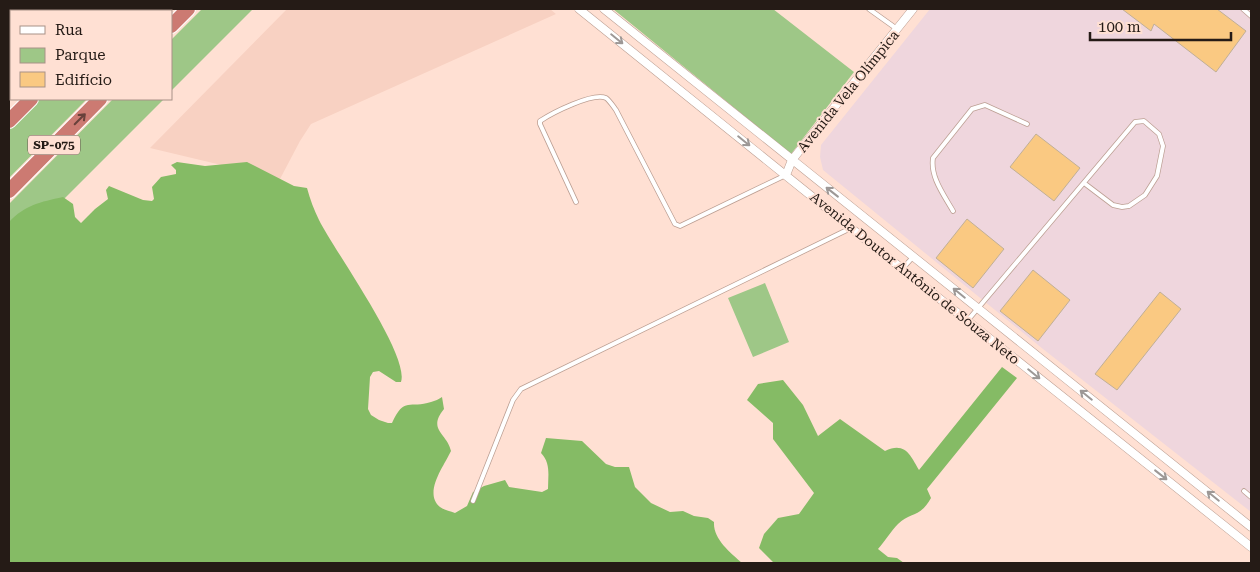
<svg xmlns="http://www.w3.org/2000/svg" width="1260" height="572" viewBox="0 0 1260 572" font-family="'Roboto Serif',serif">
<rect width="100%" height="100%" fill="#ffe0d3"/>
<path fill="#f8d1c2" d="M287 9H550L556 14 311 124 300 141 280 179 150 148Z"/>
<path fill="#efd6dd" d="M930 9H1251V512L1043 349 823 170 820 157 821 145Z"/>
<path fill="#9ec787" d="M202 9H253L171 91V40Z
M613 9H773L854 72 791 154Z
M37 99H87L9 178V127Z
M113 99H164L9 254V204Z
M765 283 789 342 753 357 728 298Z"/>
<path fill="#85bb65" d="M177 162 205 166 247 162 294 186 307 188C310 199 314 210 319 220 334 250 410 355 401 382H396L379 371 373 372 370 377 368 409 371 415 379 420 388 423H392C404 396 410 409 431 402 435 401 439 399 442 397L444 409C427 430 447 433 451 451 444 466 423 493 440 507 444 510 450 511 455 513L467 506 473 492 484 486 505 480 509 487 542 492 548 489C548 476 551 463 541 453L546 438 582 441 606 464 615 467H629L635 487 651 503 670 512 683 511 694 516 708 518 714 522C713 539 730 552 742 563H9V222C25 205 40 202 63 197L73 204 75 217 81 223 95 209 108 199 106 190 109 186 143 200 152 201 154 199 152 187 161 177 176 174V170L171 165Z
M1002 367 1017 378 927 489 931 498C920 518 910 512 898 524 891 531 885 541 878 549L888 557 897 558 904 563H774L759 548 764 534 778 518 799 514 814 493 773 439V423L747 400 758 384 783 380 803 405 818 436 840 419 885 451C906 441 911 457 919 470Z"/>
<path fill="#fac982" stroke="#c0af97" d="M1122 9H1217L1246 31 1216 72 1154 24 1151 31Z
M1036 134 1080 168 1054 201 1010 167Z
M967 219 1004 249 973 288 936 258Z
M1033 270 1070 300 1038 341 1000 311Z
M1160 292 1181 309 1117 390 1095 374Z"/>
<g fill="none" stroke-linecap="round" stroke-linejoin="round">
<defs>
<path id="lane" d="M869 9 897 29
M1243 9 1251 16
M576 202 540 124V121C552 113 593 92 606 98 610 101 613 106 616 110L675 224 680 226 786 175
M953 211C944 195 930 177 933 158L972 109 985 105 1027 124
M903 268 913 257
M968 320 1135 122 1144 121 1159 134 1163 146 1157 176 1145 195 1129 206 1122 207 1113 205 1084 183
M1244 491 1251 497
M473 501 513 400 521 389 851 228"/>
<path id="street" d="M579 9 851 228 1251 547
M604 9 1251 527
M786 175 792 160 913 9"/>
<path id="secondary" d="M36 11 38 9
M9 38 11 36"/>
<path id="highway" d="M118 11 120 9
M171 26 188 9
M9 121 31 99
M9 191 100 99"/>
</defs>
<use href="#lane" stroke="#bc9f93" stroke-width="5.5"/>
<use href="#street" stroke="#bc9f93" stroke-width="9"/>
<use href="#secondary" stroke="#bc9f93" stroke-width="13"/>
<use href="#highway" stroke="#fff" stroke-width="16"/>
<use href="#lane" stroke="#fff" stroke-width="4"/>
<use href="#street" stroke="#fff" stroke-width="8"/>
<use href="#secondary" stroke="#fff" stroke-width="11"/>
<use href="#highway" stroke="#cc7a72" stroke-width="14"/>
</g>
<defs><path id="oneway-shaft" d="M-6 0H5M1.5-3L5.5 0L1.5 3" fill="none" stroke-width="1.6" stroke-linecap="round" stroke-linejoin="round" transform="scale(1.25)"/></defs>
<g stroke="#9d9896">
<use href="#oneway-shaft" transform="translate(617 39) rotate(39)"/>
<use href="#oneway-shaft" transform="translate(744 141) rotate(39)"/>
<use href="#oneway-shaft" transform="translate(832 192) rotate(-142)"/>
<use href="#oneway-shaft" transform="translate(959 293) rotate(-141)"/>
<use href="#oneway-shaft" transform="translate(1034 374) rotate(39)"/>
<use href="#oneway-shaft" transform="translate(1086 395) rotate(-141)"/>
<use href="#oneway-shaft" transform="translate(1161 475) rotate(38)"/>
<use href="#oneway-shaft" transform="translate(1213 496) rotate(-141)"/>
</g>
<use stroke="#68413b" href="#oneway-shaft" transform="translate(80 119) rotate(-45)"/>
<g text-anchor="middle" stroke-width="4" stroke-linejoin="round" paint-order="stroke">
<rect fill="#ffe0d3" stroke="#66564f" stroke-width="1" x="28" y="135.5" width="52" height="19" rx="4"/>
<g font-size="12" font-weight="bold" fill="#251b16">
<text x="54" y="149">SP-075</text>
</g>
<g font-size="14" fill="#251b16" stroke="#ffe0d3">
<text transform="translate(848 91) rotate(-51)" y="5">Avenida Vela Olímpica</text>
<text transform="translate(915 278) rotate(39)" y="5">Avenida Doutor Antônio de Souza Neto</text>
</g>
</g>
<rect width="1260" height="572" fill="none" stroke="#251b16" stroke-width="20"/>
<rect x="10" y="10" width="162" height="90" fill="#ffe0d3" stroke="#a89187"/>
<rect x="20" y="26" width="25" height="8" fill="#ffffff" stroke="#a89187"/>
<text x="55" y="35" font-size="15" fill="#251b16">Rua</text>
<rect x="20" y="48" width="25" height="15" fill="#9ec787" stroke="#a89187"/>
<text x="55" y="60" font-size="15" fill="#251b16">Parque</text>
<rect x="20" y="72" width="25" height="15" fill="#fac982" stroke="#a89187"/>
<text x="55" y="85" font-size="15" fill="#251b16">Edifício</text>
<path d="M1090 32v8h141v-8" fill="none" stroke="#251b16" stroke-width="2.5"/>
<text x="1098" y="32" font-size="15" fill="#251b16" stroke="#ffe0d3" stroke-width="4" paint-order="stroke">100 m</text>
</svg>
